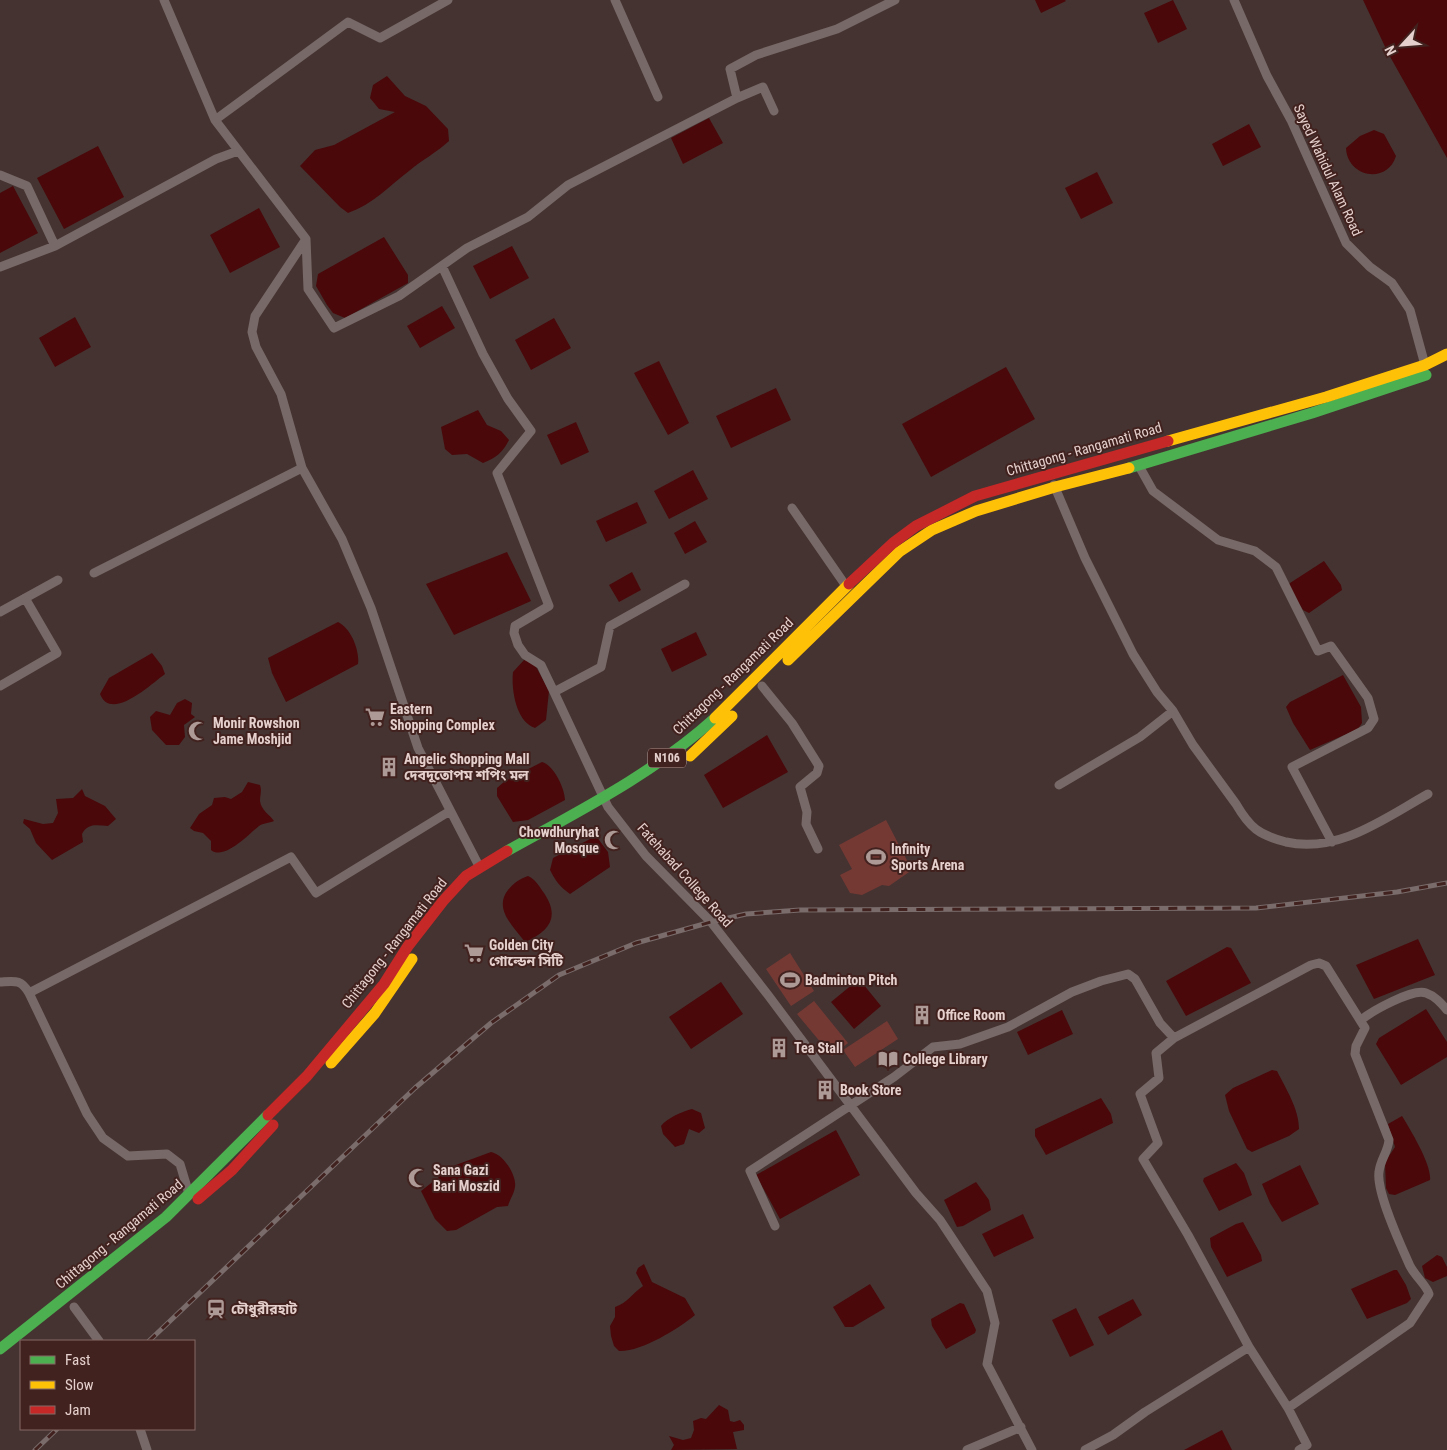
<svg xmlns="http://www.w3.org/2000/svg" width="1447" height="1450" viewBox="0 0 1447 1450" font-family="'Roboto Condensed','Noto Sans Bengali',sans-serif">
<rect width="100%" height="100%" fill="#453331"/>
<path fill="#753934" d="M886 820 912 870 889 886 882 885 862 895 850 893 840 875 852 869 839 845Z
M790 953 814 991 791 1006 766 969Z
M814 1001 848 1043 832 1056 797 1014Z
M887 1021 898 1039 855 1067 843 1050Z"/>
<path fill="#4a080a" d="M1035 0H1065L1066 1 1041 13Z
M1173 0 1187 29 1158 43 1144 13Z
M1363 0H1447V158L1388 53Z
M387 76 405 96 426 106 448 129 449 141C436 153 422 160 409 171 388 187 373 204 348 213L340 207 300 166 315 150 334 145 395 112 379 109 370 98 373 85Z
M709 118 723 143 683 164 671 138Z
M1249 124 1261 147 1223 166 1212 144Z
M1374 130 1384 134 1396 156C1387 185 1347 177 1346 148L1360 136Z
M98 146 124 197 64 229 37 178Z
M1097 172 1113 203 1081 219 1065 188Z
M13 186 38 233 0 253V193Z
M259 208 280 247 230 273 210 235Z
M384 237 408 275V283L345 318 333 313 327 305 316 286 318 274Z
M512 246 529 278 490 299 473 266Z
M442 306 455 328 420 348 407 326Z
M75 317 91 347 55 367 39 338Z
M554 318 571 348 531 370 515 340Z
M659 361 689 423 668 435 634 373Z
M1006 367 1035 419 931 477 902 424Z
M776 388 791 420 731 448 716 416Z
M478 410 487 425 501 431 509 440C503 452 496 458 483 463L467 454 452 455 445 449 441 427Z
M576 422 589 452 561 465 547 435Z
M693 470 708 499 669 519 654 491Z
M637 502 647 523 606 542 596 521Z
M695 521 707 542 685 554 674 533Z
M507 552 531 601 454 635 426 584Z
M1324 561 1341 585 1342 590 1309 613 1303 610 1288 586 1290 583Z
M632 572 641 590 619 602 609 585Z
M338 622C351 628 360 651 358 664L286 702 272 673 268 658Z
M696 632 707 655 672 672 661 649Z
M152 653 162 666 165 674C150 685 111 722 100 694L109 678Z
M524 660 534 663 549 691 546 720 535 728C516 722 511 689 513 672Z
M1343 675 1361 707 1362 723 1358 729 1310 750 1293 723 1286 707 1290 702Z
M185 699 192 703 191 714 195 717 184 725 185 737 179 745H166L152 730 150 717 156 711 170 715 177 703Z
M767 735 788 772 723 808 704 775Z
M542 762C554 765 565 789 565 800L528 820 513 822 497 796V788L505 781Z
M248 782 260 785C262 791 260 795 260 801 261 810 270 815 274 821 269 823 263 823 259 826 249 834 224 861 211 850V841L203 833 194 831 190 828 199 814 212 805 214 798 225 797 231 799 242 792Z
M82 789 85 796 105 806 116 819 108 826C97 825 87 823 82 834L83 842 52 860 36 843 30 829 23 823 24 819 43 824 53 823 58 813 56 799 73 798Z
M596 836 608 852 610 867 570 894C560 887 555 880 550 870L553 858Z
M528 876C535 879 539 886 544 893 560 917 550 931 525 942 514 927 493 909 508 890 514 883 519 879 528 876Z
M1418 939 1435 975 1374 999 1356 965Z
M1227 947 1231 948 1251 983 1186 1016 1166 981Z
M859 979 881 1006 854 1029 831 1002Z
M721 982 743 1014 691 1049 669 1017Z
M1426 1009 1447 1042V1057L1401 1085 1376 1044 1379 1038Z
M1062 1010 1073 1034 1028 1055 1017 1032Z
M1272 1070 1277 1071C1286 1089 1299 1109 1299 1129L1289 1136 1252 1152 1247 1149 1229 1111 1225 1095 1233 1088Z
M1101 1098 1111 1114 1113 1123 1046 1155 1035 1136V1129Z
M692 1109 701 1113 705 1128 699 1133 689 1129 684 1144 675 1147 663 1134 661 1126C667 1118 683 1111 692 1109Z
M1402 1116C1410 1129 1432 1165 1430 1180L1395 1195 1389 1194 1386 1188 1385 1162 1395 1147 1388 1124Z
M836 1130 860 1175 780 1219 756 1175Z
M491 1152C503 1154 517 1175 515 1187 514 1194 510 1199 508 1206L497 1207 456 1230 447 1231 435 1219 421 1191 453 1166Z
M1236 1163 1244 1173 1252 1195 1219 1211 1203 1181 1204 1178Z
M1300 1165 1319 1204 1282 1222 1270 1203 1262 1184Z
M976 1182 989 1200 991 1210 963 1226 957 1227 944 1200Z
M1023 1214 1034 1238 994 1257 982 1234Z
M1243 1222 1261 1255 1262 1261 1227 1277 1211 1247 1210 1238 1236 1224Z
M1437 1255 1442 1257 1447 1267V1276L1433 1282 1425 1278 1422 1266Z
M644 1264 652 1282 685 1298 695 1315C678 1329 641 1352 619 1351L614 1346 611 1336 610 1326 615 1317V1307C627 1303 632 1294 643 1286L636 1273 638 1268Z
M1394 1270H1397L1406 1285 1411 1299 1407 1303 1367 1319 1351 1289Z
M870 1284 885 1308 853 1327H845L833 1307Z
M1133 1299 1142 1315 1108 1335 1098 1317Z
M960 1303 964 1304 976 1330 975 1333 946 1349 932 1326 931 1319Z
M1076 1308 1094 1345 1070 1357 1052 1320Z
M719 1405 728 1410 730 1421 734 1422 740 1420 744 1425V1430L733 1432 737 1449 671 1450 674 1445 669 1436 683 1440 691 1438 694 1430 693 1421 701 1418 706 1419Z
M1222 1430 1232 1450H1184Z"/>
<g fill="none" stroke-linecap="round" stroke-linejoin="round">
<path stroke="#776967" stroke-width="9" d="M164 0 215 120 306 239 308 289 334 328 399 296 467 248 528 217 568 185 737 98
M615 0 658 97
M1234 0 1267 76 1291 120 1346 243 1370 267 1392 283 1410 310 1425 365
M774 111 763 87 737 98 730 69 756 55 837 29 895 0
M215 120 348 22 380 38 448 0
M0 175 27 186 55 246 216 159 238 151
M306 239 255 316 252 332 256 347 281 394 302 468 342 539 371 608 418 748 479 866
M442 266 483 354 508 399 531 431 497 473 549 606 515 626 514 633 518 645 525 655 541 665 554 692
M0 267 55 246
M1139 466 1153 491 1218 540 1255 551 1276 567 1318 651 1331 646 1368 698 1374 719 1368 728 1292 767 1332 842
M1054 485 1085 558 1133 654 1157 692 1173 711 1193 745 1236 804C1250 828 1259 835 1286 842 1338 854 1385 818 1428 794
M792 508 846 586
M94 573 302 468
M685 584 610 626 601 667 554 692 608 807 646 856 711 922 768 995 916 1193 940 1220 987 1291 995 1323 987 1364 1032 1450
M0 612 58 580
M0 686 57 653 25 598
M762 686 792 723 819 766 817 773 800 787 807 812 806 824 818 849
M1059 785 1140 737 1173 711
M0 982C15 981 21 979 29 993L291 857 316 893 450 811
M29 993 87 1114 103 1138 128 1156 167 1154 180 1164 189 1194
M1361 1020C1372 1011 1413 988 1426 993 1435 996 1441 1003 1447 1010
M775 1226 750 1171 894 1077 933 1047 960 1044 1008 1027 1072 992 1101 981 1128 974 1135 979 1160 1023 1174 1038
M74 1307 99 1341
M1249 1347 1188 1235 1143 1159 1158 1143 1140 1094 1159 1078 1156 1053 1174 1038 1311 965 1319 963 1326 966 1365 1028 1356 1046 1355 1054 1389 1140C1388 1152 1380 1160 1379 1172 1376 1192 1401 1246 1410 1266 1415 1276 1427 1286 1429 1294L1410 1323 1288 1408 1307 1445 1299 1450
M140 1429 147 1450
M967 1450 1021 1427
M1085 1450 1113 1435 1145 1412 1249 1347 1288 1408"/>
<path stroke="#4caf50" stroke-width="11" d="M1129 468 1312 413 1426 375
M507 851C579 811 653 774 715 718
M0 1349 166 1217 268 1115"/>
<path stroke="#ffc107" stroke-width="11" d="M1168 441 1326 397 1425 365 1447 354
M788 660 899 552 932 530 976 511 1055 487 1129 468
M715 718 849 584
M690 756 732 716
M331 1063 375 1013 412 959"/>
<path stroke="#c62828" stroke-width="11" d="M849 584 893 543 916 526 975 496 1168 441
M268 1115 307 1076 384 984 408 946 443 901 466 876 507 851
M198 1199 232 1170 273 1125"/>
<defs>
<path id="rail" d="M149 1341 415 1088 491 1023 559 975 636 943 711 922 746 914 800 910 1256 908 1397 892 1447 883
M35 1450 57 1429"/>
</defs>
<use href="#rail" stroke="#796c6b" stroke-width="5"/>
<use href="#rail" stroke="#42221f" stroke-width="3" stroke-dasharray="9" stroke-linecap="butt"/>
</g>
<defs>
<symbol id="supermarket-bare" viewBox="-9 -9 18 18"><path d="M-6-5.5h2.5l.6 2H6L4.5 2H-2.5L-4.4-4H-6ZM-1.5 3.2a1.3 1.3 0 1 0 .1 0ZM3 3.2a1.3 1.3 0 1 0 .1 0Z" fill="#ad9996" stroke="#42221f" stroke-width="2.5" paint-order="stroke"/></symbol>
<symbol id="mosque-bare" viewBox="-9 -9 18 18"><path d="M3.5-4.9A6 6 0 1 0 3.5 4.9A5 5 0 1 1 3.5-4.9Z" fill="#ad9996" stroke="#42221f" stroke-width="2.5" paint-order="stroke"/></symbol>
<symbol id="building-bare" viewBox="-9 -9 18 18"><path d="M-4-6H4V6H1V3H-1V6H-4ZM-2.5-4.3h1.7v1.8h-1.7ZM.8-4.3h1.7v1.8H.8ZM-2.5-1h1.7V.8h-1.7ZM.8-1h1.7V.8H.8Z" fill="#ad9996" stroke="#42221f" stroke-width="2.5" paint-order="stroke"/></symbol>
<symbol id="stadium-bare" viewBox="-9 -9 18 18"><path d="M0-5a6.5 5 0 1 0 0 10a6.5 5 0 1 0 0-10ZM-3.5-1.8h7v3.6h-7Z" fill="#ad9996" stroke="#42221f" stroke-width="2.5" paint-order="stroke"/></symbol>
<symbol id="library-bare" viewBox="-9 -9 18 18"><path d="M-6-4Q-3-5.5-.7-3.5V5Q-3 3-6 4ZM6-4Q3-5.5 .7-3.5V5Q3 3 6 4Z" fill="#ad9996" stroke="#42221f" stroke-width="2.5" paint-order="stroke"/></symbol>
<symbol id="station-bare" viewBox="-9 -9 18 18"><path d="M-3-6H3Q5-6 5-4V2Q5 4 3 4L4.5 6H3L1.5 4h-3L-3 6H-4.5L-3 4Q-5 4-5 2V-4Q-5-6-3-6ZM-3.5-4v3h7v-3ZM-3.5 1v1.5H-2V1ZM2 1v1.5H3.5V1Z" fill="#ad9996" stroke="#42221f" stroke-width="2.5" paint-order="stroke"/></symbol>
</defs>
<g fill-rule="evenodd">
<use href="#supermarket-bare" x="361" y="703" width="28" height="28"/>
<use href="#mosque-bare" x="184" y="717" width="28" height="28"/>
<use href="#building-bare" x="375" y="753" width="28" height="28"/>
<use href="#mosque-bare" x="600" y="826" width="28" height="28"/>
<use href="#stadium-bare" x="862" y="843" width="28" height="28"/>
<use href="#supermarket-bare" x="460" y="939" width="28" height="28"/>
<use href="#stadium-bare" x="776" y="966" width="28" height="28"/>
<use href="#building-bare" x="908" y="1001" width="28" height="28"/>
<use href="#building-bare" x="765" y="1034" width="28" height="28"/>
<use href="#library-bare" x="874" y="1045" width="28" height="28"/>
<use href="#building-bare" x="811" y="1076" width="28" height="28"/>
<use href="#mosque-bare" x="404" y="1164" width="28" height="28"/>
<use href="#station-bare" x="202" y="1295" width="28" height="28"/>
</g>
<g text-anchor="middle" stroke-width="4" stroke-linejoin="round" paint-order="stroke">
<rect fill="#42221f" stroke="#b49c99" stroke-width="1" x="648" y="748.5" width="38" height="19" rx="4"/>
<g font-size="12" font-weight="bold" fill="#e5d0cd">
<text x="667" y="762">N106</text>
</g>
<g font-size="14" fill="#e5d0cd" stroke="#42221f">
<text transform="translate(1328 170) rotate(65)" y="5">Sayed Wahidul Alam Road</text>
<text transform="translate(1084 449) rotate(-16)" y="5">Chittagong - Rangamati Road</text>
<text transform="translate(733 676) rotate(-44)" y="5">Chittagong - Rangamati Road</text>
<text transform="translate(685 875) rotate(48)" y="5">Fatehabad College Road</text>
<text transform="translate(394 943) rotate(-52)" y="5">Chittagong - Rangamati Road</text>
<text transform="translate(119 1234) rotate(-40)" y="5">Chittagong - Rangamati Road</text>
</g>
<g font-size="14" font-weight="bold" fill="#e5d0cd" stroke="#42221f" text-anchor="start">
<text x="390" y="714">Eastern<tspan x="390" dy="16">Shopping Complex</tspan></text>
<text x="213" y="728">Monir Rowshon<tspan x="213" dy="16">Jame Moshjid</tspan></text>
<text x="404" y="764">Angelic Shopping Mall<tspan x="404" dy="16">দেবদূতোপম শপিং মল</tspan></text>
<text x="599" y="837" text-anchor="end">Chowdhuryhat<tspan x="599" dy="16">Mosque</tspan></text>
<text x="891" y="854">Infinity<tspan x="891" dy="16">Sports Arena</tspan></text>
<text x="489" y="950">Golden City<tspan x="489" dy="16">গোল্ডেন সিটি</tspan></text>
<text x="805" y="985">Badminton Pitch</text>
<text x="937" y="1020">Office Room</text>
<text x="794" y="1053">Tea Stall</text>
<text x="903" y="1064">College Library</text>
<text x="840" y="1095">Book Store</text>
<text x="433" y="1175">Sana Gazi<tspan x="433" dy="16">Bari Moszid</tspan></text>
<text x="231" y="1314">চৌধুরীরহাট</text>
</g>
</g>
<rect x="20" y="1340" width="175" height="90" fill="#42221f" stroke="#836865"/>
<rect x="30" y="1356" width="25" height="8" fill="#4caf50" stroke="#836865"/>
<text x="65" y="1365" font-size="15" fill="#e5d0cd">Fast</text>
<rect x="30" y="1381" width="25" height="8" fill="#ffc107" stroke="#836865"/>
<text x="65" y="1390" font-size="15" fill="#e5d0cd">Slow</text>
<rect x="30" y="1406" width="25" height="8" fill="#c62828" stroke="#836865"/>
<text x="65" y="1415" font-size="15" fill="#e5d0cd">Jam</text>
<g transform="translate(1402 45) rotate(244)" stroke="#42221f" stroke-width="4" paint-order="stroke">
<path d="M0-4L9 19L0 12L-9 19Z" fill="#e5d0cd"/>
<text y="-8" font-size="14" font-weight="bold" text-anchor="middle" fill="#e5d0cd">N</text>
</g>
</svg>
